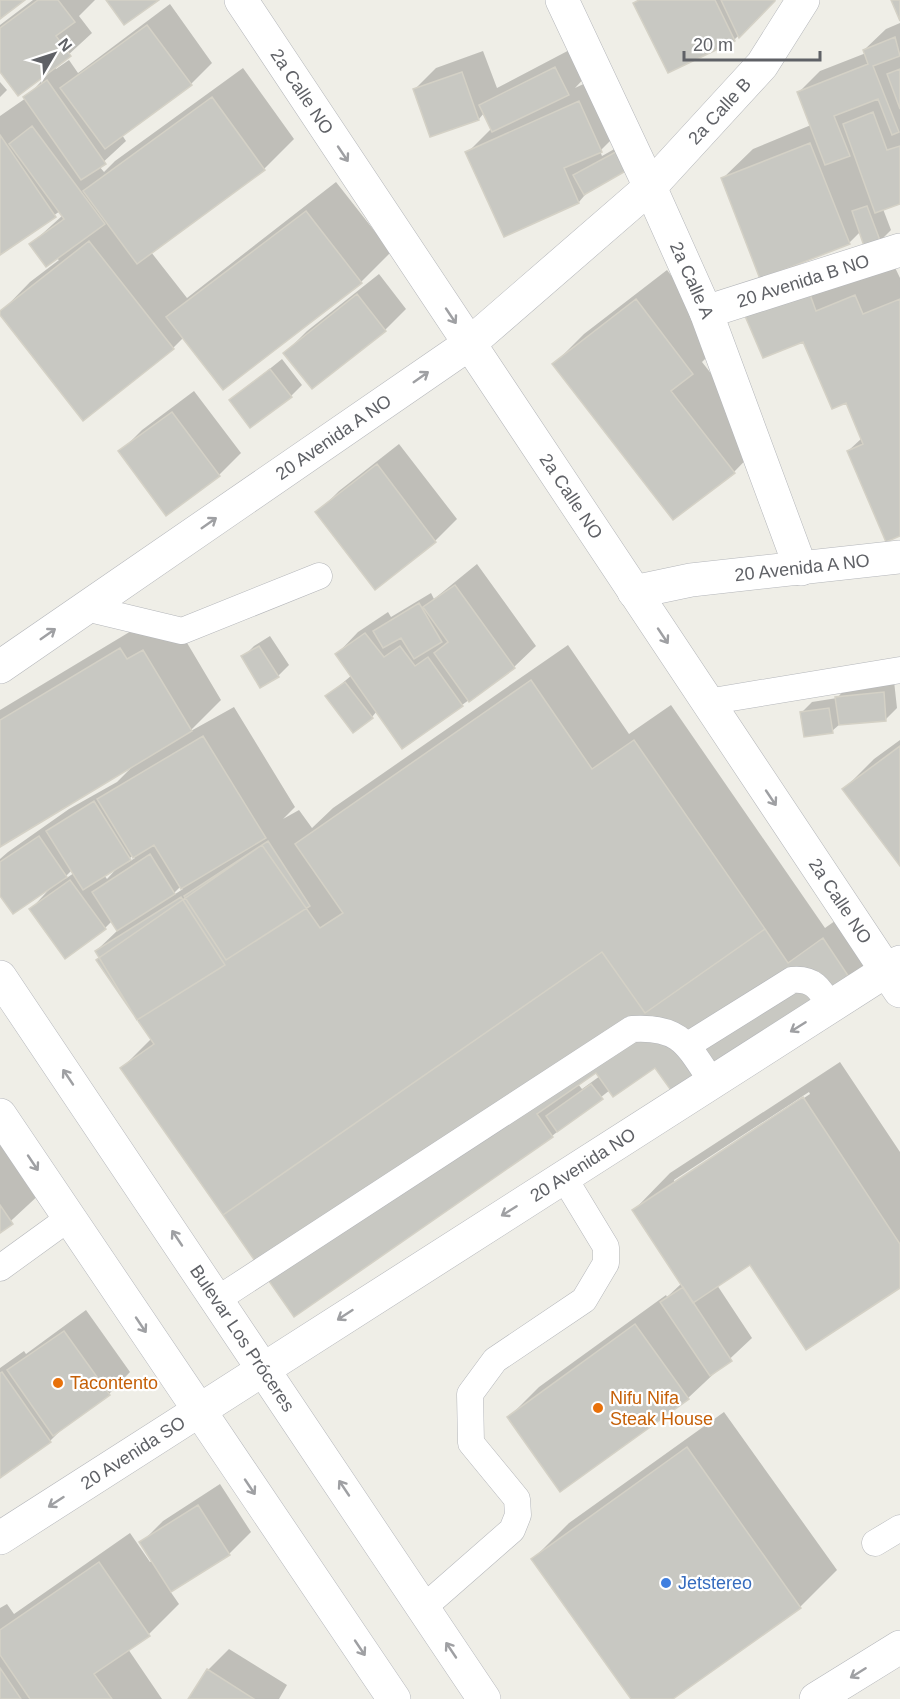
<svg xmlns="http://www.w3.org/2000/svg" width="900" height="1699" viewBox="0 0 900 1699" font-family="Arial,sans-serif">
<rect width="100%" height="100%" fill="#efeee7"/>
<path fill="#0003" fill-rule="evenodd" d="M33 0H95L79 16 92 33 55 67 56 69 69 60 78 73 170 4 212 63 191 84 122 135 126 141 99 166 104 172 115 161 243 68 294 139 264 169 151 252 187 298 336 182 391 252 361 282 184 337 173 348 0 313 30 282 59 260 31 244 63 215 60 211 0 254V116L26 98 48 74 0 70V25Z
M638 0H775L734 40 635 3Z
M900 23V202L883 209 891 230 880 241 861 231 849 243 722 179 753 149 811 125 799 92 820 71 866 53 864 50 886 29Z
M577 46 590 72 575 88 609 72 631 120 600 151 602 156 632 139 579 202 504 235 467 153 492 128 484 113 479 119 415 89 436 68 483 51 497 88Z
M0 82 7 90 0 97Z
M891 259 900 278V535L848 451 862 438 847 401 804 340 747 316Z
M667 270 722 342 702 362 764 441 734 472 554 364 584 334Z
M379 274 406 309 385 330 285 353 307 331Z
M282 359 302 385 291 396 231 400Z
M194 391 241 453 219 475 120 452 142 430Z
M399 444 457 519 435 541 375 588 317 513 339 491Z
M477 564 536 646 514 667 462 705 377 711 372 717 327 696 352 675 337 654 358 632 388 612 391 617 431 593 434 599Z
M151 619 174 621 221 700 189 732 234 707 295 807 283 819 299 810 312 828 333 808 568 645 629 734 671 705 825 928 860 903 887 942 850 979 656 1066 610 1090 552 1136 294 1315 122 1068 152 1038 96 951 118 930 112 921 105 928 31 909 55 883 0 893V859L8 852 69 809 117 782 132 767 0 845V710ZM133 855 135 858 127 863 126 862ZM119 866 107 879 104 875ZM72 870 74 873 65 879 64 878ZM181 886 183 889 172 896V895ZM597 1071 600 1076 582 1089 578 1084Z
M270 636 289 665 278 676 243 657 254 646Z
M894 681 897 708 886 719 840 724 832 731 801 713 812 702 837 698 848 686Z
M900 740V864L844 789 874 759Z
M840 1062 900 1152V1287L750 1263 717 1285 752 1338 688 1398 509 1417 539 1387 666 1295 667 1297 682 1283 634 1210 670 1173ZM809 1092 810 1094 674 1184V1180Z
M0 1133 42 1192 0 1231Z
M86 1310 130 1372 109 1394 70 1421 50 1441 0 1475V1368L24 1351 26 1354Z
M724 1412 837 1570 800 1607 671 1699H633L533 1559 569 1523Z
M220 1484 251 1532 229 1554 170 1591 179 1604 149 1634 128 1649 162 1699H0V1608L7 1604 14 1614 130 1533 150 1562 153 1561 141 1543 163 1521Z
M229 1649 287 1685 279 1699H190L208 1670Z"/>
<path fill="#c8c8c2" stroke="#d4d1c6" stroke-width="1.5" d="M0 0H25L0 19Z
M38 0H58L75 22 56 36 71 56 18 96 0 72V28Z
M106 0H159L124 25Z
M639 0H715L735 41 668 73 633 3Z
M721 0H775V1L739 38Z
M891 0H900V21Z
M147 25 192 85 105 149 60 88Z
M895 37 900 56 873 66 899 132 892 135 878 99 834 116 850 156 825 165 797 92 868 64 863 50Z
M555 67 569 95 492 132 479 105Z
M900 69V109L887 74Z
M462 72 479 120 430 137 413 89Z
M47 80 106 164 81 180 23 97Z
M212 97 265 170 137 264 83 191Z
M579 101 602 152 564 168 579 203 504 237 465 152Z
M873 112 887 150 900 146V204L875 213 843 124Z
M32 126 105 224 46 267 29 244 64 219 9 144Z
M0 135 56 217 0 255Z
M810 143 850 244 760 279 721 178Z
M621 149 631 168 584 195 573 175Z
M867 206 881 243 865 249 852 211Z
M306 211 362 283 223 390 166 317Z
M89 241 174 349 83 421 0 315V311Z
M808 289 816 311 855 295 863 314 900 299V536L886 542 847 451 863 444 846 403 832 409 803 342 763 358 745 316Z
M357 294 386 331 312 389 283 353Z
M636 299 693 374 671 391 735 473 673 520 552 364Z
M270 369 292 397 250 428 229 400Z
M172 412 220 476 166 516 118 451Z
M377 464 436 542 375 590 315 512Z
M455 585 515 668 469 702 434 653 448 642 423 607Z
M419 603 442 642 414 659 401 638 383 648 373 631Z
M365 633 384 657 400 646 415 666 428 657 463 706 402 749 335 654Z
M259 646 279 677 260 688 241 656Z
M120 648 127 659 143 650 192 731 0 847V720Z
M531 680 592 769 634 740 765 929 645 1013 602 952 223 1215 120 1068 154 1044 96 960 262 845 320 928 343 913 295 844Z
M345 682 373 718 353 733 325 696Z
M884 692 886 721 839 725 835 697Z
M829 708 833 733 804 737 800 712Z
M203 736 266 838 181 889 154 845 133 858 97 799Z
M900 746V866L842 789Z
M94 801 131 860 83 890 46 831Z
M39 836 67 877 13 914 0 896V862Z
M268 841 310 906 226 960 184 896Z
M150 854 175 894 117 931 92 892Z
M70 880 106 929 65 959 29 909Z
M181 897 225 965 137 1020 95 951Z
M765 929 788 963 823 938 851 980 678 1100 655 1068 613 1097 596 1073 537 1114 553 1137 294 1317 223 1215 602 952 645 1013Z
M591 1084 603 1099 557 1132 546 1116Z
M803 1097 900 1244V1288L806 1350 750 1265 693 1303 632 1210Z
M0 1205 13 1224 0 1233Z
M683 1287 732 1361 710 1376 660 1302Z
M635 1324 689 1399 560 1492 507 1417Z
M64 1331 110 1395 53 1436 7 1370Z
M2 1372 51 1442 0 1478V1373Z
M687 1447 801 1608 673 1699H631L531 1559Z
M198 1505 230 1555 171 1592 139 1542Z
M99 1562 150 1636 94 1674 112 1699H30L0 1655V1630Z
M0 1668 21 1699H0Z
M207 1669 254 1699H188Z"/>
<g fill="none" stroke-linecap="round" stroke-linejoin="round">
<defs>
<path id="lane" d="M86 608 182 631 319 576
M707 702 900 670
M688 1045 792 980C814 978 820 989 830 1006
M0 1268 69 1218
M218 1299 632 1029C680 1026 687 1044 712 1082
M875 1543 900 1528
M423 1608 512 1530 518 1515 517 1499 471 1443 470 1394 495 1360 584 1300 606 1263V1247L563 1176"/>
<g id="street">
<path id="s1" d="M241 0 900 991"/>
<path id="s2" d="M562 0 650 187 706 312 801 569"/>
<path id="s3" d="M706 312 900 250"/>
<path id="s4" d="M634 592 691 580 900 557"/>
<path id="s5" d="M0 667 469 344 650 187 762 65 803 0"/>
<path id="s6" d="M0 1538 900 962"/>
<path d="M816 1699 900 1647"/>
</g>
<g id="secondary">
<path id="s7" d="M0 977 484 1699"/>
<path d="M0 1115 394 1699"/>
</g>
</defs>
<use href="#lane" stroke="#b4b6ba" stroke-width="27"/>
<use href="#street" stroke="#b4b6ba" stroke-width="34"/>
<use href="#secondary" stroke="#b6b8bd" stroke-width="34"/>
<use href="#lane" stroke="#fff" stroke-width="26"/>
<use href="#street" stroke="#fff" stroke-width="33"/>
<use href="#secondary" stroke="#fff" stroke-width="33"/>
</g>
<defs><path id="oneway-shaft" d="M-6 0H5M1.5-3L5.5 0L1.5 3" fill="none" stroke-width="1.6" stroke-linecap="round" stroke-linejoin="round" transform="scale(1.5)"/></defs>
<g stroke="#9fa0a3">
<use href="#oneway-shaft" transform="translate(343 154) rotate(56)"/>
<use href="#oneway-shaft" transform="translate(451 316) rotate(56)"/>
<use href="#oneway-shaft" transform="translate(421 377) rotate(-35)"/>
<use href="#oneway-shaft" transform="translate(209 523) rotate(-35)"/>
<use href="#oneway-shaft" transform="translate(48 634) rotate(-35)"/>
<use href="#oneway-shaft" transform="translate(663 636) rotate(56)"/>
<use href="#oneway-shaft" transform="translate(771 798) rotate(56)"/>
<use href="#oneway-shaft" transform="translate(798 1027) rotate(148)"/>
<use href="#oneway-shaft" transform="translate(68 1077) rotate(-124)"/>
<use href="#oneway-shaft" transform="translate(33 1163) rotate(56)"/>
<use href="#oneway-shaft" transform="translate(509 1211) rotate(148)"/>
<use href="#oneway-shaft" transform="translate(177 1238) rotate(-124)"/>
<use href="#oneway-shaft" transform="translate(345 1315) rotate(147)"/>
<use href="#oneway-shaft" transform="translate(141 1325) rotate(56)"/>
<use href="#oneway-shaft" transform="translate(250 1487) rotate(56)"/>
<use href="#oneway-shaft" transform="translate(344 1488) rotate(-124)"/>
<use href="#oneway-shaft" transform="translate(56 1502) rotate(147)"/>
<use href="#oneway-shaft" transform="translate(360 1648) rotate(56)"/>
<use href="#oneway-shaft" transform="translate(451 1650) rotate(-124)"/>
<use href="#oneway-shaft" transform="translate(858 1673) rotate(148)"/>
</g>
<g fill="#e8710a" stroke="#fff" stroke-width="2">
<circle cx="58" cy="1383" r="6"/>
<circle cx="598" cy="1408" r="6"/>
</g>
<circle fill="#3f7fe0" stroke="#fff" stroke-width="2" cx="666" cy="1583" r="6"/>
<g text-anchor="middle" stroke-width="4.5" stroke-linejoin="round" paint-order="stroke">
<g font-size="18" fill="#5f6166" stroke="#fff">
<text dy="6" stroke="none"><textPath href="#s1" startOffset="110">2a Calle NO</textPath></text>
<text dy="6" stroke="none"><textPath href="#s5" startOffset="912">2a Calle B</textPath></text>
<text dy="6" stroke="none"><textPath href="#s2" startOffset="309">2a Calle A</textPath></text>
<text dy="6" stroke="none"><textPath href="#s3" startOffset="102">20 Avenida B NO</textPath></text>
<text dy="6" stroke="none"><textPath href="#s5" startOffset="405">20 Avenida A NO</textPath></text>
<text dy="6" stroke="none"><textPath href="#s1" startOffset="596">2a Calle NO</textPath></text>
<text dy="6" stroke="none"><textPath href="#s4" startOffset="170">20 Avenida A NO</textPath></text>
<text dy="6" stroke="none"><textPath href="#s1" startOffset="1082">2a Calle NO</textPath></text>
<text dy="6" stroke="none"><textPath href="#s6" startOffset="692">20 Avenida NO</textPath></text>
<text dy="6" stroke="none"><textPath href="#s7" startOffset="435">Bulevar Los Próceres</textPath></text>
<text dy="6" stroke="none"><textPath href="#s6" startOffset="158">20 Avenida SO</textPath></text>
</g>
<g font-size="18" fill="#c56008" stroke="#fff" text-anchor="start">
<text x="70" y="1389">Tacontento</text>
<text x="610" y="1404">Nifu Nifa<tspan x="610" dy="21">Steak House</tspan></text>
</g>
<g font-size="18" fill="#366cbe" stroke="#fff" text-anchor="start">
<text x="678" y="1589">Jetstereo</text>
</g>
</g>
<g transform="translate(54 54) rotate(51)" stroke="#ffffff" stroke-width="4.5" paint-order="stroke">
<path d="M0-4.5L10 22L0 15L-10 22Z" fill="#5f6166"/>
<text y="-9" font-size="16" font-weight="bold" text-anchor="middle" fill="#5f6166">N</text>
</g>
<path d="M684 51v9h136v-9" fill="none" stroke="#5f6166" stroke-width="3"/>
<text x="693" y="51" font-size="18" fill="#5f6166" stroke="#ffffff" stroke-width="4.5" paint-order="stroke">20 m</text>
</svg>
